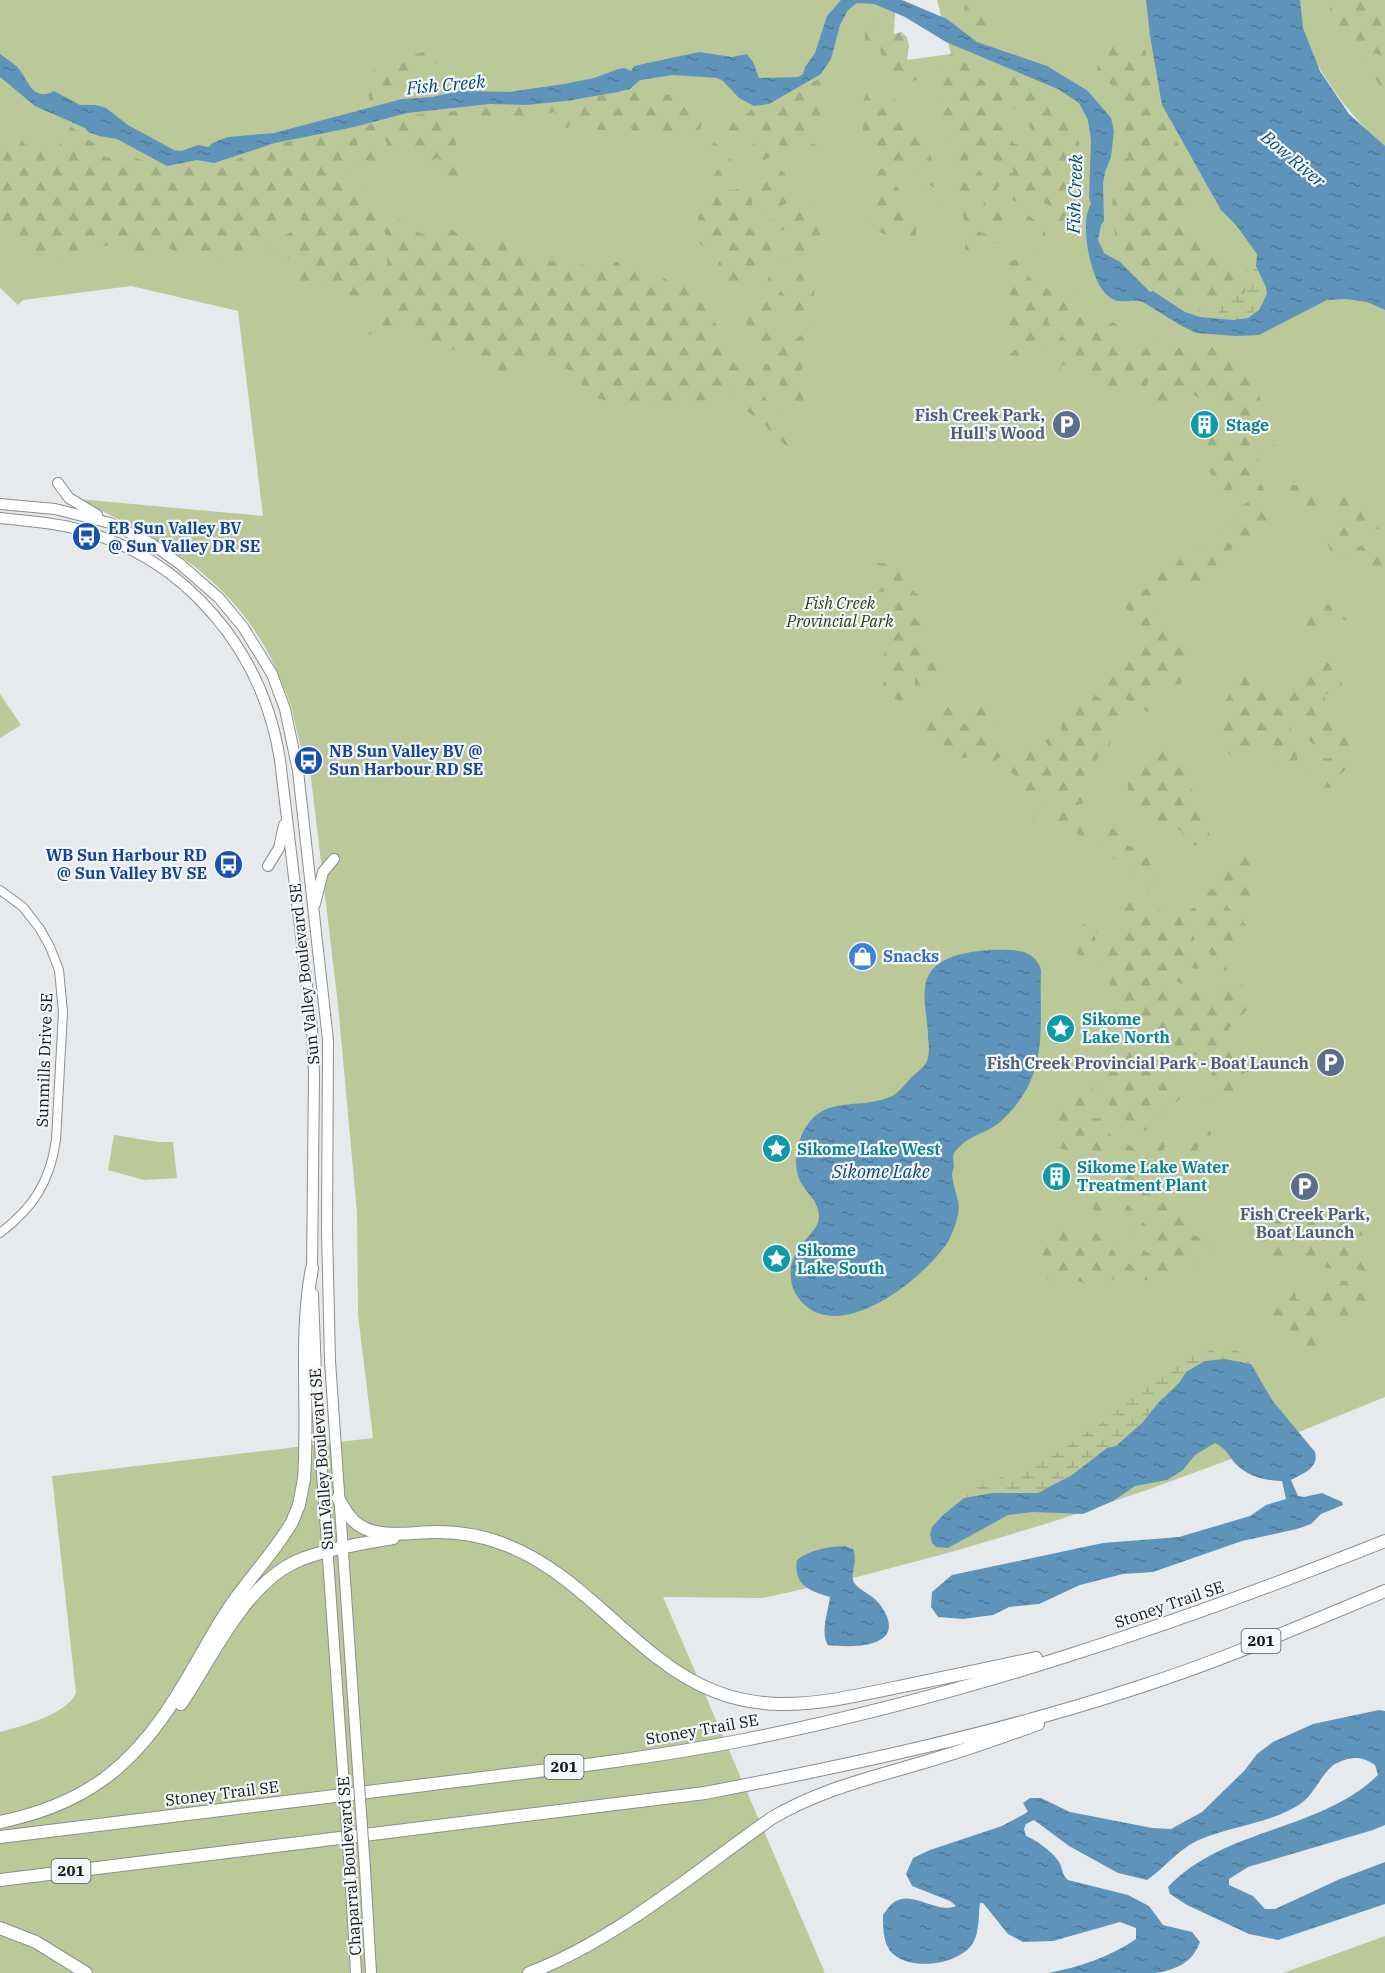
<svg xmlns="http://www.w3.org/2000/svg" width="1385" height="1973" viewBox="0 0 1385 1973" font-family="'IBM Plex Serif',serif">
<defs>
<pattern id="forest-firs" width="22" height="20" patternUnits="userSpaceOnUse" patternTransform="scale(1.5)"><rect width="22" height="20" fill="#bbc999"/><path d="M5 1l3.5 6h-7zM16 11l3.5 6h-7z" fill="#a0ac83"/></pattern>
<pattern id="wetland-marsh" width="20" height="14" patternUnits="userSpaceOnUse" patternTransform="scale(1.5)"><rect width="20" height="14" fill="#bbc999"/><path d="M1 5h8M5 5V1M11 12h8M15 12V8" fill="none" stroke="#a0ac83"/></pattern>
<pattern id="water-ripples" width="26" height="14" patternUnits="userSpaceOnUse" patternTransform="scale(1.5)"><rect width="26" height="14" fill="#5f94ba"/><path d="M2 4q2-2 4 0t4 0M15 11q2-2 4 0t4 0" fill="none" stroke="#4d7896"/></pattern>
</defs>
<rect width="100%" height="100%" fill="#e7eaec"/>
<path fill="#bbc999" d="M0 0H896L892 62 951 54 937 0H1193L1385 282V1397L1242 1455 1147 1490 1052 1522 955 1551 857 1577 763 1598 663 1597 825 1973H0V1732C22 1726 66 1715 76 1693L52 1476 373 1438 358 1315 357 1212 338 1005 309 761C297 745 297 728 292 709 287 695 281 681 275 667 234 578 161 540 78 499L263 516 238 311 131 286 23 300 18 305 0 288Z
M1289 0H1385V147C1354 120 1330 88 1310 52 1302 36 1296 17 1289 0Z
M0 694 21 725 0 738Z
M114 1135 158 1142H173L177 1178 144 1180 108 1170Z
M1385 1936V1973H1283Z"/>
<path fill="url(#forest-firs)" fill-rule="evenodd" d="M1331 0H1340L1366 40 1368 47H1373C1375 33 1357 10 1347 0H1385V59L1376 53 1371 55 1385 74V92L1365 65 1350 54 1342 37C1332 31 1326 27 1326 15L1330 11Z
M967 4 997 15 1006 24 1005 27C991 36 978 28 966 20L964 7Z
M874 17 879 20 874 42 875 51 868 56C863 43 862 26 874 17Z
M886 32 891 35 901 32 907 37 909 46 907 61 918 75 917 80C912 81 903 83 898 81 884 77 873 41 886 32Z
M1113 40 1119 42V53L1123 56H1129L1136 51 1138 45 1144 46 1159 107 1192 171 1205 186 1204 197 1195 202 1188 209 1172 213 1167 220H1178L1183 230 1191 229 1200 232 1202 243 1228 262 1229 269 1237 272 1247 283 1244 294H1226L1222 303 1218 305V310C1212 315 1201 319 1196 312L1205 305V299L1203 297H1197L1186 302 1179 296 1163 293 1152 286C1153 266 1130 268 1122 254 1115 242 1109 208 1114 194 1116 188 1121 183 1122 177 1122 171 1121 164 1122 158H1128V152L1121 146 1125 135 1121 132 1119 124 1126 113 1111 84 1097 71 1098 65 1102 61 1092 49 1099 42Z
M426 51 439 58 438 63 403 71 392 81 394 87 389 91 376 79 372 95 375 103 372 105 370 103 366 82 373 70 387 66 398 59Z
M955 53 961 55 980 79 995 88 1000 86V79L1003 77C1029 72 1036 97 1056 108L1061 105C1067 111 1067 115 1070 123 1078 142 1084 143 1075 166L1082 179 1079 200 1082 215 1077 235H1067L1056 225 1053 207 1044 203 1037 193 1031 191 1019 202C1008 201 1008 192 1002 186H998L995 194 1000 202C1017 210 1054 222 1045 247L1042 248V259L1036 261 1033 259 1036 244 1023 235 1018 227 1007 220 1003 224 1006 235 1001 242 995 244 989 241 974 251 965 250 967 232 957 194C950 186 955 177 956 168L947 159 944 153 952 150 957 154 962 147 941 133 934 119 935 104 941 86 935 62 938 60H946L949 55ZM1015 108 1021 111 1040 144 1052 152 1057 166H1048C1042 148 1030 147 1014 144L1006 126 1008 121V111ZM975 147C982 149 982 152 987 156 996 163 1008 162 1014 172L998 178 992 175 986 188 980 187 979 184 983 174 977 168 970 166 967 161ZM976 193 983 194C988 201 981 205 982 213L989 229 986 234C968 230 967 217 968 200V197Z
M428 72 431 76 430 82 436 88V93C426 96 419 94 413 86Z
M818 80 831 87 829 93 823 100 824 109 829 120C826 131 815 132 805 136L803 138 819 147 821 153 819 155H810L799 149 794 151 786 164H779L777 159 782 150 775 137 781 126 780 123H777L765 140V143L770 146 772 152 769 158 764 160 755 157 750 150 757 139 756 127H750L734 136 724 132V122L729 115 747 114 753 108 786 98 809 83Z
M871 87 878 91 891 92 895 100 891 108 896 115 910 116 919 131 929 138V152L935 166 936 187H933C926 183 924 175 916 169V161L912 156 909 155 908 172 906 175H900L894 165 884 162 879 155 873 154 863 144V128L859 113 868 89Z
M624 91C634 91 643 93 652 94 676 95 706 94 701 128 689 137 669 133 655 130L652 131 646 139 635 133 629 126 625 125 623 131 619 132 584 128 575 118 572 120 568 128H565L558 121V115L553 112 538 117 520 119 486 117 474 121 457 118 453 123 457 153 453 162 469 181 467 184C451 188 443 170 438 157L427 163 420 156 416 148 407 138H401L396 142 398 154 392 157C386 150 389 139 380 135L377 136 380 144 379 166C373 165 361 159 360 151 360 148 361 145 361 141L358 139 356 163 350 171 348 183 350 185C382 187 365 212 393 213 403 224 418 238 435 233 440 231 444 229 449 228L467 240 484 247 492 243 496 232 505 231 516 237 521 251 529 256 557 262 571 260 596 271 597 259 599 257 605 260 603 262H618L624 271 635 265C640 268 646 268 652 270 660 274 665 281 674 282 684 284 692 281 701 288L702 294 711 301 710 317 716 324 723 347 742 362 772 408 796 437 798 443 797 449H791L773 436 764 423 747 411 732 389 726 391 721 402 712 403 703 400 687 402 680 404 664 400 644 411 586 395 579 377 566 368 560 375 557 376 551 365 545 360C523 359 497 384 478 366V350L476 347 467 351 460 352 418 337 407 325 388 328 366 336V333L378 310 388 278 386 236 382 225C377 232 380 240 380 248 380 259 374 294 366 299L359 296 344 295 325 286 296 289 292 280 297 267 295 262 284 256 271 258 268 256 279 249 282 237 293 231 305 229 300 218 301 209 296 210 292 218 262 238 269 244 266 253C263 253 260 252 257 251 245 247 225 254 214 260L205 256 199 248 180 253 165 247 154 251V258C142 264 121 251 110 244L73 259 64 256 48 257 26 249 21 241 13 236 15 227 12 223 0 227V133L5 132 16 134 26 145C37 146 62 157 62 136 62 132 60 127 60 122L63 121 96 145 105 157 117 159 133 157 167 169 195 164 211 167 225 165 260 149 281 143 412 115 511 106H543Z
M712 141C725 148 732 164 744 173L739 181 730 179 727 181 725 189C734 193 742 185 751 189 755 202 748 208 757 223L765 225 771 219V216C760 206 753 196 755 181 764 172 772 166 784 172L793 197 792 200 781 206 778 217 790 219 797 208 808 204C817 208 821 215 824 224L820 236 806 242 805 248 808 253 797 263 785 260 782 254 783 248 792 241V238L786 230H780C771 241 778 256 767 265H759L756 267 746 285 740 292C732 289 731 284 725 281L718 263 727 254 730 246 729 243 718 247 705 248 698 242V236L704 230C700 224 695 220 700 214L711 217 718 212 717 209 707 203 711 191 705 181V178L714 175 721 165 720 159 707 150V144Z
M880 168 883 169C888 179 896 185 902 193 909 204 903 208 916 220V238C907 244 879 234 871 226 869 215 874 178 880 168Z
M919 190 935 192 944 200 943 214 940 215 923 207 913 192Z
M1025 259 1028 260C1028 264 1026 272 1028 275 1032 284 1046 285 1052 293L1076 296 1081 298C1080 314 1086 324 1103 328L1113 322 1121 327 1123 333 1120 342 1121 344 1129 347 1133 351 1142 353 1135 335 1140 332 1157 340C1159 348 1156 359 1169 358L1172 350 1187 346 1194 352C1200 347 1204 343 1211 344 1218 344 1251 367 1253 375 1254 380 1250 383 1250 388L1259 394 1260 400 1257 436C1266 443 1281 443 1283 456L1280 461C1267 460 1262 446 1249 448V451L1255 454 1261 464 1259 467 1250 469 1244 462 1242 464 1263 487 1265 496 1269 500 1267 502 1261 501C1255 491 1249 479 1236 481L1235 487 1230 491 1221 490 1209 471 1216 464 1224 477 1229 479 1231 474 1224 467 1217 453 1202 439 1179 428 1177 422 1182 420 1208 428 1212 424V418L1219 413 1218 409 1194 395 1192 386H1186L1167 402 1164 411 1158 410 1153 403 1157 389 1153 377 1150 378 1146 387 1134 388 1129 387C1118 392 1103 392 1091 387L1090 369 1078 364 1062 365 1057 375 1051 372C1048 364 1058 361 1057 353L1041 342 1033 344V353L1026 357 1027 363 1023 364 1016 357 1014 359 1013 362 1018 370 1015 375 1007 370 1009 355 1019 347 1009 333 996 319 1004 315V307L1007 306 1021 325 1027 323 1020 304 1005 290 1009 283 1008 263 1013 260ZM1053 316 1056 317C1062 327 1064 330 1076 329L1078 331 1072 341 1067 342 1060 332 1049 324 1047 318Z
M803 268 811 271C819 284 810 311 811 326L806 327 796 318 785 313 780 317 772 329 776 334 792 342 804 333H807L804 345 808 349 809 361 800 371 796 380 803 393 804 411 801 413 798 412 786 401 779 383 763 370 764 364H775L777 356 761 344 745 338 747 326 745 317 755 305 772 272 781 275 782 281 779 289 785 296 790 298 796 293 795 281Z
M1276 481 1293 485 1306 486 1329 497 1341 495 1346 496 1351 501 1365 506 1384 529 1381 530 1362 525 1360 537 1351 545 1357 547 1367 544 1375 549 1385 548V579C1376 582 1370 581 1365 573L1368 568 1367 565 1349 554 1341 558 1332 554 1322 529 1325 523 1338 521 1339 518C1334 509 1321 503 1310 508 1307 509 1305 512 1302 514L1287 507 1289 498 1270 490 1271 483Z
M1254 500 1263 505V511L1271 519 1265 523 1256 520 1253 521 1251 527 1257 542 1254 547 1248 550 1242 548 1240 545 1234 546 1214 568V577L1210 583C1191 588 1188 576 1171 592L1158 594 1154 598C1158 627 1175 625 1186 645L1184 653 1192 663 1186 678 1179 685 1168 682 1165 677 1155 675 1153 677V680L1158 683 1157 686 1150 692V695L1155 699 1153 711 1148 712 1110 689 1105 680 1109 676 1106 670 1117 666 1126 667 1129 656 1137 652 1141 647C1138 639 1128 633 1129 623 1129 619 1131 616 1131 612L1123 606 1124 600 1139 590 1148 589 1155 575 1175 566 1182 556 1193 554 1213 543 1221 529 1238 516 1236 510 1237 507Z
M874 562 897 565 902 579 918 595 920 598 912 604 910 609 914 617 923 626 926 643 938 664 941 675 939 678C932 676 928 668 921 665L919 666 918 672 928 684 930 692 925 695H921L915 687V678L910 676 904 683 909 706 903 712 897 710 898 700 886 696 883 691V685L887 677 883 659 887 647 883 633 885 624 894 617 892 608 903 598 895 589 877 593C871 607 881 618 869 632L864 629C864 613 872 599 872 584 872 577 868 572 869 565Z
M1327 604 1356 619V622L1353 624 1338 617 1334 621 1325 620 1319 623 1316 638 1310 640 1304 633 1301 618 1311 610 1323 612Z
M1318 660 1331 664 1334 669V675L1342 684 1340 689 1325 695C1322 714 1347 723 1350 739 1355 742 1361 742 1360 749 1350 758 1352 765 1339 775L1338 787 1319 788 1310 791 1301 786 1307 775 1315 779 1322 772 1317 760 1323 757 1328 759 1334 756C1328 748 1316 748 1309 740 1306 727 1315 725 1296 720L1291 724V730L1297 737 1301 748 1297 754V760L1283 769 1277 766 1276 751 1266 746 1260 748 1255 759 1245 757 1242 751 1236 747 1233 750 1234 755 1231 757 1224 746 1222 734 1211 717 1214 716 1225 720H1228L1224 704 1230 693 1227 687 1221 685 1220 682 1224 677C1239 674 1255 675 1268 683 1275 687 1276 692 1285 694L1291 676 1303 674 1306 665Z
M1093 694 1127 714V716L1119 729 1111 735C1111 757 1100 747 1095 764L1098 769C1094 775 1086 773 1082 779L1089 788 1091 797C1084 804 1070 810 1061 801 1057 797 1056 794 1049 793 1038 791 1026 796 1017 787L1018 781 1015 775 1009 772 1008 766 1021 764 1024 758V749L1027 747 1047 752 1049 750 1046 740 1060 733C1061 730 1061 726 1062 722 1064 714 1076 709 1082 703L1089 711 1092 719 1097 718 1099 712 1091 701 1090 695Z
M949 698H952L955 706 960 710 980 705 989 707 997 706 1001 710 1004 719C1000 727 994 722 988 718L976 721 970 717 965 720 964 723C970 726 973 733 979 736 989 740 1000 737 1005 748L1013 749 997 759 988 771 983 769V757L977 750 971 749 970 755 965 758 955 757 943 743 931 739 914 725V719L922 715 929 705 940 706Z
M1159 740C1177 745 1188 764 1195 780L1191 788 1200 799 1198 808 1207 812 1211 816 1206 825 1210 836 1195 846 1187 840 1180 830 1151 822 1145 819 1129 801 1127 777 1132 768 1149 755 1154 743Z
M1042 805 1086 820 1102 828 1114 829 1119 833 1125 844 1131 847 1136 845 1137 838C1151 840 1164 854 1162 869L1156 872 1155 875 1162 884 1161 893 1154 894 1148 891 1144 882 1122 866 1104 851 1096 841H1087L1066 825 1043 824 1034 819 1032 812 1036 807Z
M1253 854 1259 859V870L1250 878 1249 885 1255 899 1252 904 1256 911 1254 920H1250C1237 913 1244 907 1237 898 1232 891 1223 890 1218 881 1228 862 1232 858 1253 854Z
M1206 887C1224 893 1219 898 1230 909 1238 918 1247 924 1253 934L1252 937 1249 938 1237 927 1231 928 1230 931 1233 940 1227 947 1224 956 1228 977C1266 997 1253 1005 1229 1028L1227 1034 1234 1054 1251 1057 1253 1062 1249 1071 1242 1074 1234 1068 1228 1071 1238 1081 1233 1090 1234 1102 1225 1107 1220 1105 1216 1092 1211 1095 1208 1104H1202L1201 1101 1214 1067 1215 1051 1212 1049 1207 1056 1180 1053 1178 1059 1181 1064C1179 1069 1169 1076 1177 1082H1183C1186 1090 1183 1096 1177 1102 1165 1102 1160 1091 1154 1082H1147L1145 1085C1147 1097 1160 1099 1163 1111 1158 1121 1141 1141 1129 1128 1128 1126 1127 1121 1125 1119 1120 1112 1110 1106 1103 1100L1101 1089 1093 1071 1094 1062H1103L1115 1071 1121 1069 1122 1063C1114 1056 1108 1050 1105 1039L1116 1032 1120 1024 1114 1009 1116 997 1108 979 1109 967 1107 958 1104 956 1097 962C1089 962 1080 957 1074 950L1075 943 1082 937 1077 929C1086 920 1092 923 1101 929L1100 932 1094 934 1096 943 1102 946 1111 943 1121 931 1119 916 1131 900 1137 897C1145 900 1151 908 1159 910 1171 913 1183 907 1195 908L1198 913 1194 922V947L1202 966 1196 969 1187 967 1183 972 1189 979 1182 984 1170 978 1169 981 1173 992 1178 996H1187L1192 992 1205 993 1216 988 1218 983 1212 968 1214 959 1204 946 1205 923 1211 910 1197 897 1199 888Z
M1087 1084 1093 1086C1094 1093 1092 1094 1089 1100 1087 1104 1086 1114 1086 1119L1103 1118C1105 1122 1105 1127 1108 1132 1115 1141 1133 1146 1143 1152 1151 1147 1153 1136 1162 1131 1172 1140 1163 1149 1159 1158L1167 1167V1170L1161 1171 1151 1165 1142 1174 1148 1184 1161 1191 1171 1204 1185 1215 1192 1234 1198 1237 1204 1235 1213 1246C1207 1256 1172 1281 1161 1286L1136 1276 1127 1275 1089 1287 1069 1275 1061 1273 1056 1288C1029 1265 1044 1239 1072 1227L1099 1234 1108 1229 1114 1236 1112 1249 1119 1259 1156 1278 1155 1268 1135 1254 1136 1251 1141 1248 1159 1260 1167 1256V1250L1138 1242 1113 1214 1095 1211 1091 1207 1096 1199 1101 1196C1107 1198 1115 1198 1121 1201 1133 1206 1140 1221 1150 1229L1156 1227 1137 1199 1131 1194 1113 1190V1185C1125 1179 1134 1170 1136 1157L1126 1150 1113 1151 1110 1157 1111 1167 1106 1171 1100 1172 1076 1153 1059 1148 1056 1143C1060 1132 1054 1128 1054 1119 1055 1112 1081 1087 1087 1084Z
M1203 1127 1210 1130 1211 1136 1206 1140 1200 1142 1197 1151 1185 1153 1182 1150 1183 1142 1197 1134Z
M1351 1209C1364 1212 1373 1218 1374 1232L1369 1236 1355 1235 1346 1230 1341 1237 1385 1268V1278L1358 1270 1352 1265 1333 1269 1298 1261H1288L1276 1267 1262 1261 1256 1253 1259 1241 1267 1238 1275 1232 1294 1234 1326 1230 1324 1227C1306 1222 1286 1228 1268 1221L1267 1218C1281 1211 1303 1218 1319 1219L1327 1212 1343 1214Z
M1295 1278 1304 1281V1284L1295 1293 1296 1299C1322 1304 1324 1272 1353 1283 1358 1294 1370 1300 1372 1307 1364 1320 1357 1316 1345 1320 1341 1321 1338 1323 1335 1324L1327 1319 1320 1320 1318 1334 1326 1342 1325 1352 1319 1354C1306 1349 1297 1338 1285 1333L1283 1328 1277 1325 1274 1328 1271 1327 1266 1315 1265 1305 1276 1300 1280 1291Z"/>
<path fill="url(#wetland-marsh)" d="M1256 267 1266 292 1252 314 1245 321 1201 316 1209 317 1218 313 1221 305H1223V310L1225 311 1230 302 1224 298 1227 294 1233 296 1238 294 1241 298 1246 296V288L1251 281 1247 279 1242 271 1245 268 1251 273Z
M1216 1349C1236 1349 1239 1348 1251 1364L1224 1359 1205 1361 1186 1372 1179 1383 1159 1402 1142 1423 1116 1446 1107 1448 1072 1475 1038 1493H993L964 1498 976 1487 1046 1460 1107 1419 1151 1379 1183 1360Z"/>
<path fill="url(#water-ripples)" d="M841 0H902L947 19 977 42 1047 66 1088 91 1111 118 1114 131 1111 157 1105 172 1103 184 1104 221 1101 225 1098 240 1104 253 1120 262 1150 292 1153 291 1185 312 1200 317 1233 320 1248 318 1259 310 1267 294 1266 287 1256 266 1257 254 1236 225 1221 210 1162 105 1150 36 1146 0H1300L1303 28 1320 71 1349 114 1385 146V310L1367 302 1346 299 1327 300 1259 335 1236 336 1196 333 1180 325 1143 302C1132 298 1119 306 1108 296 1090 282 1079 222 1091 204L1089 197 1091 140 1088 120 1079 103 1058 89 946 42 905 17 874 4 857 3 848 10 840 25 831 59 821 74 769 104 754 106 739 98 723 81 717 78 673 75 640 80 630 89 618 92 566 101 526 105 490 104 407 113 354 127 275 143 214 163 197 160 167 166 117 139 99 136 88 132 85 128 35 106 0 77V54C6 59 14 63 19 69 29 82 33 102 54 91L80 105H96L106 108 128 125 174 150 181 151 198 145 209 147 212 143 228 137 274 133 402 99 432 97 459 91 509 92 564 84 594 78 618 69 625 68 631 71 634 66 699 52 732 57 747 54 753 62 759 78 798 77 803 74 805 67 815 53 827 16Z
M989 950C1010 950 1034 947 1041 970 1039 1030 1051 1076 1000 1122 985 1135 968 1134 954 1153 952 1158 954 1160 954 1166 954 1169 952 1172 952 1175 953 1184 956 1192 958 1201 961 1212 954 1230 949 1240 928 1275 847 1341 806 1306 798 1299 792 1290 791 1279 787 1246 820 1234 819 1216 818 1200 807 1194 800 1181 794 1168 795 1150 801 1137 821 1090 859 1113 894 1095 900 1091 905 1084 910 1079 915 1073 922 1070 926 1063 930 1055 929 1046 928 1037 928 1021 923 1003 925 987 929 957 964 952 989 950Z
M1224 1359 1251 1364 1272 1400 1315 1452C1319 1468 1304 1473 1291 1480L1298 1496 1304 1497 1322 1493 1342 1502 1343 1505 1321 1514 1311 1524 1297 1529 1242 1541 1153 1572 1123 1574 1080 1585 1039 1604 1009 1607 993 1615 963 1619 938 1617 931 1607 932 1592 952 1575 1103 1543 1179 1537 1250 1516 1266 1505 1286 1499 1282 1481C1263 1480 1248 1477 1235 1463 1226 1453 1229 1451 1215 1443L1195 1455 1183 1470 1167 1480 1135 1486 1113 1501 1083 1514 1033 1512 1008 1515 948 1548 936 1547 932 1543 930 1535 932 1527 943 1515 964 1498 993 1493H1038L1072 1475 1107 1448 1116 1446 1142 1423 1159 1402 1179 1383 1186 1372 1205 1361Z
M845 1546 853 1549C859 1561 848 1576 855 1584 863 1593 875 1595 883 1609 907 1648 852 1648 828 1645 820 1632 828 1613 830 1597 811 1591 793 1586 797 1560 811 1549 828 1547 845 1546Z
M1379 1710 1385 1711V1825L1373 1830 1248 1867 1229 1879V1885L1253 1896 1265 1909H1275L1340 1879 1385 1862V1904L1278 1940 1249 1934 1187 1905 1170 1894 1168 1887C1225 1827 1319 1832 1378 1775L1375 1765C1362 1756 1352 1756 1337 1763 1325 1768 1315 1792 1304 1801 1278 1822 1232 1826 1201 1839 1179 1848 1166 1867 1147 1880L1118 1873 1069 1846 1034 1820 1026 1824 1024 1829 1026 1836C1036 1840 1053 1852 1059 1862 1063 1868 1061 1874 1068 1880L1128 1895 1149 1906 1163 1925 1192 1932 1200 1942C1192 1963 1177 1969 1156 1973H1048C1080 1967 1110 1957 1136 1939V1928L1120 1922 1053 1941 1023 1942 1008 1934 983 1903H980C978 1916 980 1931 973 1943 959 1965 912 1971 893 1954 883 1945 883 1927 883 1915 886 1911 891 1903 896 1901 915 1891 936 1914 956 1906L950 1901 912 1886 906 1874 913 1858 930 1850 1002 1826 1028 1812 1023 1803 1030 1798H1041L1070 1812 1152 1828 1171 1829 1202 1812 1244 1771 1257 1754 1273 1742 1313 1724Z"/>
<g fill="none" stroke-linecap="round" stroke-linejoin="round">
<defs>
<path id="minor" d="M0 890 23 907 40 929 50 947 59 970 63 1012 56 1140C50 1182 33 1208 0 1233"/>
<path id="major" d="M58 483 69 498 97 515
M0 504 55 509 110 523 152 544 180 564 219 598 243 627 272 674 285 709 298 771 328 1040 327 1230 330 1361 357 1756
M0 518C26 521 52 522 77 529 187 558 263 651 280 760L312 1028 314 1075 312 1275
M268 866 279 848 284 825
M315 904 323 872 334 859
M313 1294 317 1402 342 1758
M365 1869 371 1973
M350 1870 356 1973"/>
<path id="highway" d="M338 1498C345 1510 351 1522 364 1528 384 1538 413 1532 436 1532 460 1532 484 1536 506 1545 566 1568 608 1620 658 1658 741 1723 809 1706 903 1686 947 1677 992 1668 1036 1658
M181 1704C212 1658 244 1586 295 1562 320 1550 365 1543 393 1538
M0 1822C83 1805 132 1768 176 1697 193 1670 208 1641 225 1614 245 1582 273 1555 292 1522L299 1505 304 1479C309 1409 299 1337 312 1268
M0 1837C144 1819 289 1802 433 1784 537 1771 641 1760 744 1740 965 1696 1177 1624 1385 1541
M0 1880 705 1793C850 1765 996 1734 1136 1688 1221 1661 1303 1625 1385 1591
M0 1928 36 1942 86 1973
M529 1973C616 1940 696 1871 772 1818 821 1789 874 1777 928 1761 965 1750 1002 1737 1038 1724"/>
</defs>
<use href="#minor" stroke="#8b8d90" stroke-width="10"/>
<use href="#major" stroke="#8b8d90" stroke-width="12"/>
<use href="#highway" stroke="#8b8d90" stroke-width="14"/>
<use href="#minor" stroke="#fff" stroke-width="8"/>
<use href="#major" stroke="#fff" stroke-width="10"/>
<use href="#highway" stroke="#fff" stroke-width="12"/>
<defs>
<path id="major-bridge" d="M357 1756 365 1869
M342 1758 350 1870"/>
</defs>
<use href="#major-bridge" stroke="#8b8d90" stroke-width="12" stroke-linecap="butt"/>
<use href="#major-bridge" stroke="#fff" stroke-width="10"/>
</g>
<defs>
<symbol id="parking-disc" viewBox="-11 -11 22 22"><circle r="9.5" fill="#5c6f8a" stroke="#f4f7f9"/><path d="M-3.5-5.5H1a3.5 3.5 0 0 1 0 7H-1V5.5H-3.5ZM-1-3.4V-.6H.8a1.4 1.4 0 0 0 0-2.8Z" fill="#fff"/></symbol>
<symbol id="building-disc" viewBox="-11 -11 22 22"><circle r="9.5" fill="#0f9aa8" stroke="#f4f7f9"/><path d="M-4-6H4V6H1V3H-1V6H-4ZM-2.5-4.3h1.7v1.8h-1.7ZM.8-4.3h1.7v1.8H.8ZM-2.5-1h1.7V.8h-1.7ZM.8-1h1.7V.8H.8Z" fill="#fff"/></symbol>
<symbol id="bus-disc" viewBox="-11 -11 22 22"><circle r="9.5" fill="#1a4fb4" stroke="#f4f7f9"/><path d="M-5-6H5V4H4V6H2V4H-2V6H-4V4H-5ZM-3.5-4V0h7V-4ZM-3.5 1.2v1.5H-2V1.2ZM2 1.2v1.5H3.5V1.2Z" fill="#fff"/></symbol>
<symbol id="shop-disc" viewBox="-11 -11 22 22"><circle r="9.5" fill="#3f7fe0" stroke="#f4f7f9"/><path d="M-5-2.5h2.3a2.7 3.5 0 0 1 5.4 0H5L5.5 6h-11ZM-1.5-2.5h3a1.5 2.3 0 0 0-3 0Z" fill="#fff"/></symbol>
<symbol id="sight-disc" viewBox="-11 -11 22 22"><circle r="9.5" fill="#0f9aa8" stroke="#f4f7f9"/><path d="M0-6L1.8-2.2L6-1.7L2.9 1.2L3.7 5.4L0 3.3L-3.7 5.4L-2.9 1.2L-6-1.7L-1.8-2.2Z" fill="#fff"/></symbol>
</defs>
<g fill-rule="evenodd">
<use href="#parking-disc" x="1050" y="408" width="33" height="33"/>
<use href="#building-disc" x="1188" y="408" width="33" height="33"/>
<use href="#bus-disc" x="70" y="520" width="33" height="33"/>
<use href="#bus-disc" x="292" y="744" width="33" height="33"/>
<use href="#bus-disc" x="212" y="848" width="33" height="33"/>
<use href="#shop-disc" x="846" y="940" width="33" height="33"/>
<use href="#sight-disc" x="1044" y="1012" width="33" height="33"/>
<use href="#parking-disc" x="1314" y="1046" width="33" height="33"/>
<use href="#sight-disc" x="760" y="1132" width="33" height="33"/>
<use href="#building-disc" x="1040" y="1160" width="33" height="33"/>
<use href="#parking-disc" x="1288" y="1170" width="33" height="33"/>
<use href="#sight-disc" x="760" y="1242" width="33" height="33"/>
</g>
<g text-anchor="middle" stroke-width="4.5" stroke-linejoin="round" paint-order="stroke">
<g fill="#f4f7f9" stroke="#565859" stroke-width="1.5">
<rect x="1241.5" y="1629" width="39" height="24" rx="4.5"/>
<rect x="544.5" y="1755" width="39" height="24" rx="4.5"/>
<rect x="51.5" y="1859" width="39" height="24" rx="4.5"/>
</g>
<g font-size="15" font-weight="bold" fill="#131415">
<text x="1261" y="1646">201</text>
<text x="564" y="1772">201</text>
<text x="71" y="1876">201</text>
</g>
<g font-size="16" font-weight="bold" fill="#4e5e75" stroke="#f4f7f9" text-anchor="end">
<text x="1045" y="421">Fish Creek Park,<tspan x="1045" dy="18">Hull's Wood</tspan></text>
<text x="1309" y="1069">Fish Creek Provincial Park - Boat Launch</text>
<text x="1305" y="1220" text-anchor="middle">Fish Creek Park,<tspan x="1305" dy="18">Boat Launch</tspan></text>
</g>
<g font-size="16" font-weight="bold" fill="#0d838f" stroke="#f4f7f9" text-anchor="start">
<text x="1226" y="431">Stage</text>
<text x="1082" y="1025">Sikome<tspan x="1082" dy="18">Lake North</tspan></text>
<text x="797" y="1155">Sikome Lake West</text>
<text x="1077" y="1173">Sikome Lake Water<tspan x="1077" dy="18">Treatment Plant</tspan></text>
<text x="797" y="1256">Sikome<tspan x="797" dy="18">Lake South</tspan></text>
</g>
<g font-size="16" font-weight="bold" fill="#164399" stroke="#f4f7f9" text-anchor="start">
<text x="108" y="534">EB Sun Valley BV<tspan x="108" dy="18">@ Sun Valley DR SE</tspan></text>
<text x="329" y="757">NB Sun Valley BV @<tspan x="329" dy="18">Sun Harbour RD SE</tspan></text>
<text x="207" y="861" text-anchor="end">WB Sun Harbour RD<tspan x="207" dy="18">@ Sun Valley BV SE</tspan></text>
</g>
<g font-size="16" font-style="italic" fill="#2f390c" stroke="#f4f7f9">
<text x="840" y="609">Fish Creek<tspan x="840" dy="18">Provincial Park</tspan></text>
</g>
<g font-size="16" font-weight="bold" fill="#366cbe" stroke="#f4f7f9" text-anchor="start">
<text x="883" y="962">Snacks</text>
</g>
<g font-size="16" fill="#131415" stroke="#f4f7f9">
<text transform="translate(304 974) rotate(-96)" y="6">Sun Valley Boulevard SE</text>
<text transform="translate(44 1060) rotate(-88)" y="6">Sunmills Drive SE</text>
<text transform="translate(321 1459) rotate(-94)" y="6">Sun Valley Boulevard SE</text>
<text transform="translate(1169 1604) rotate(-19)" y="6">Stoney Trail SE</text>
<text transform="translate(702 1729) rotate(-10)" y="6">Stoney Trail SE</text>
<text transform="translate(222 1793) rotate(-7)" y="6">Stoney Trail SE</text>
<text transform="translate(349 1866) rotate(-94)" y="6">Chaparral Boulevard SE</text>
</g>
<g font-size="18" font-style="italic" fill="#03486f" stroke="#f4f7f9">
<text transform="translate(446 85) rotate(-5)" y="6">Fish Creek</text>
<text transform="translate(1293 159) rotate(40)" y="6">Bow River</text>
<text transform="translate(1075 194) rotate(-88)" y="6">Fish Creek</text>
<text x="881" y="1178">Sikome Lake</text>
</g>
</g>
</svg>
